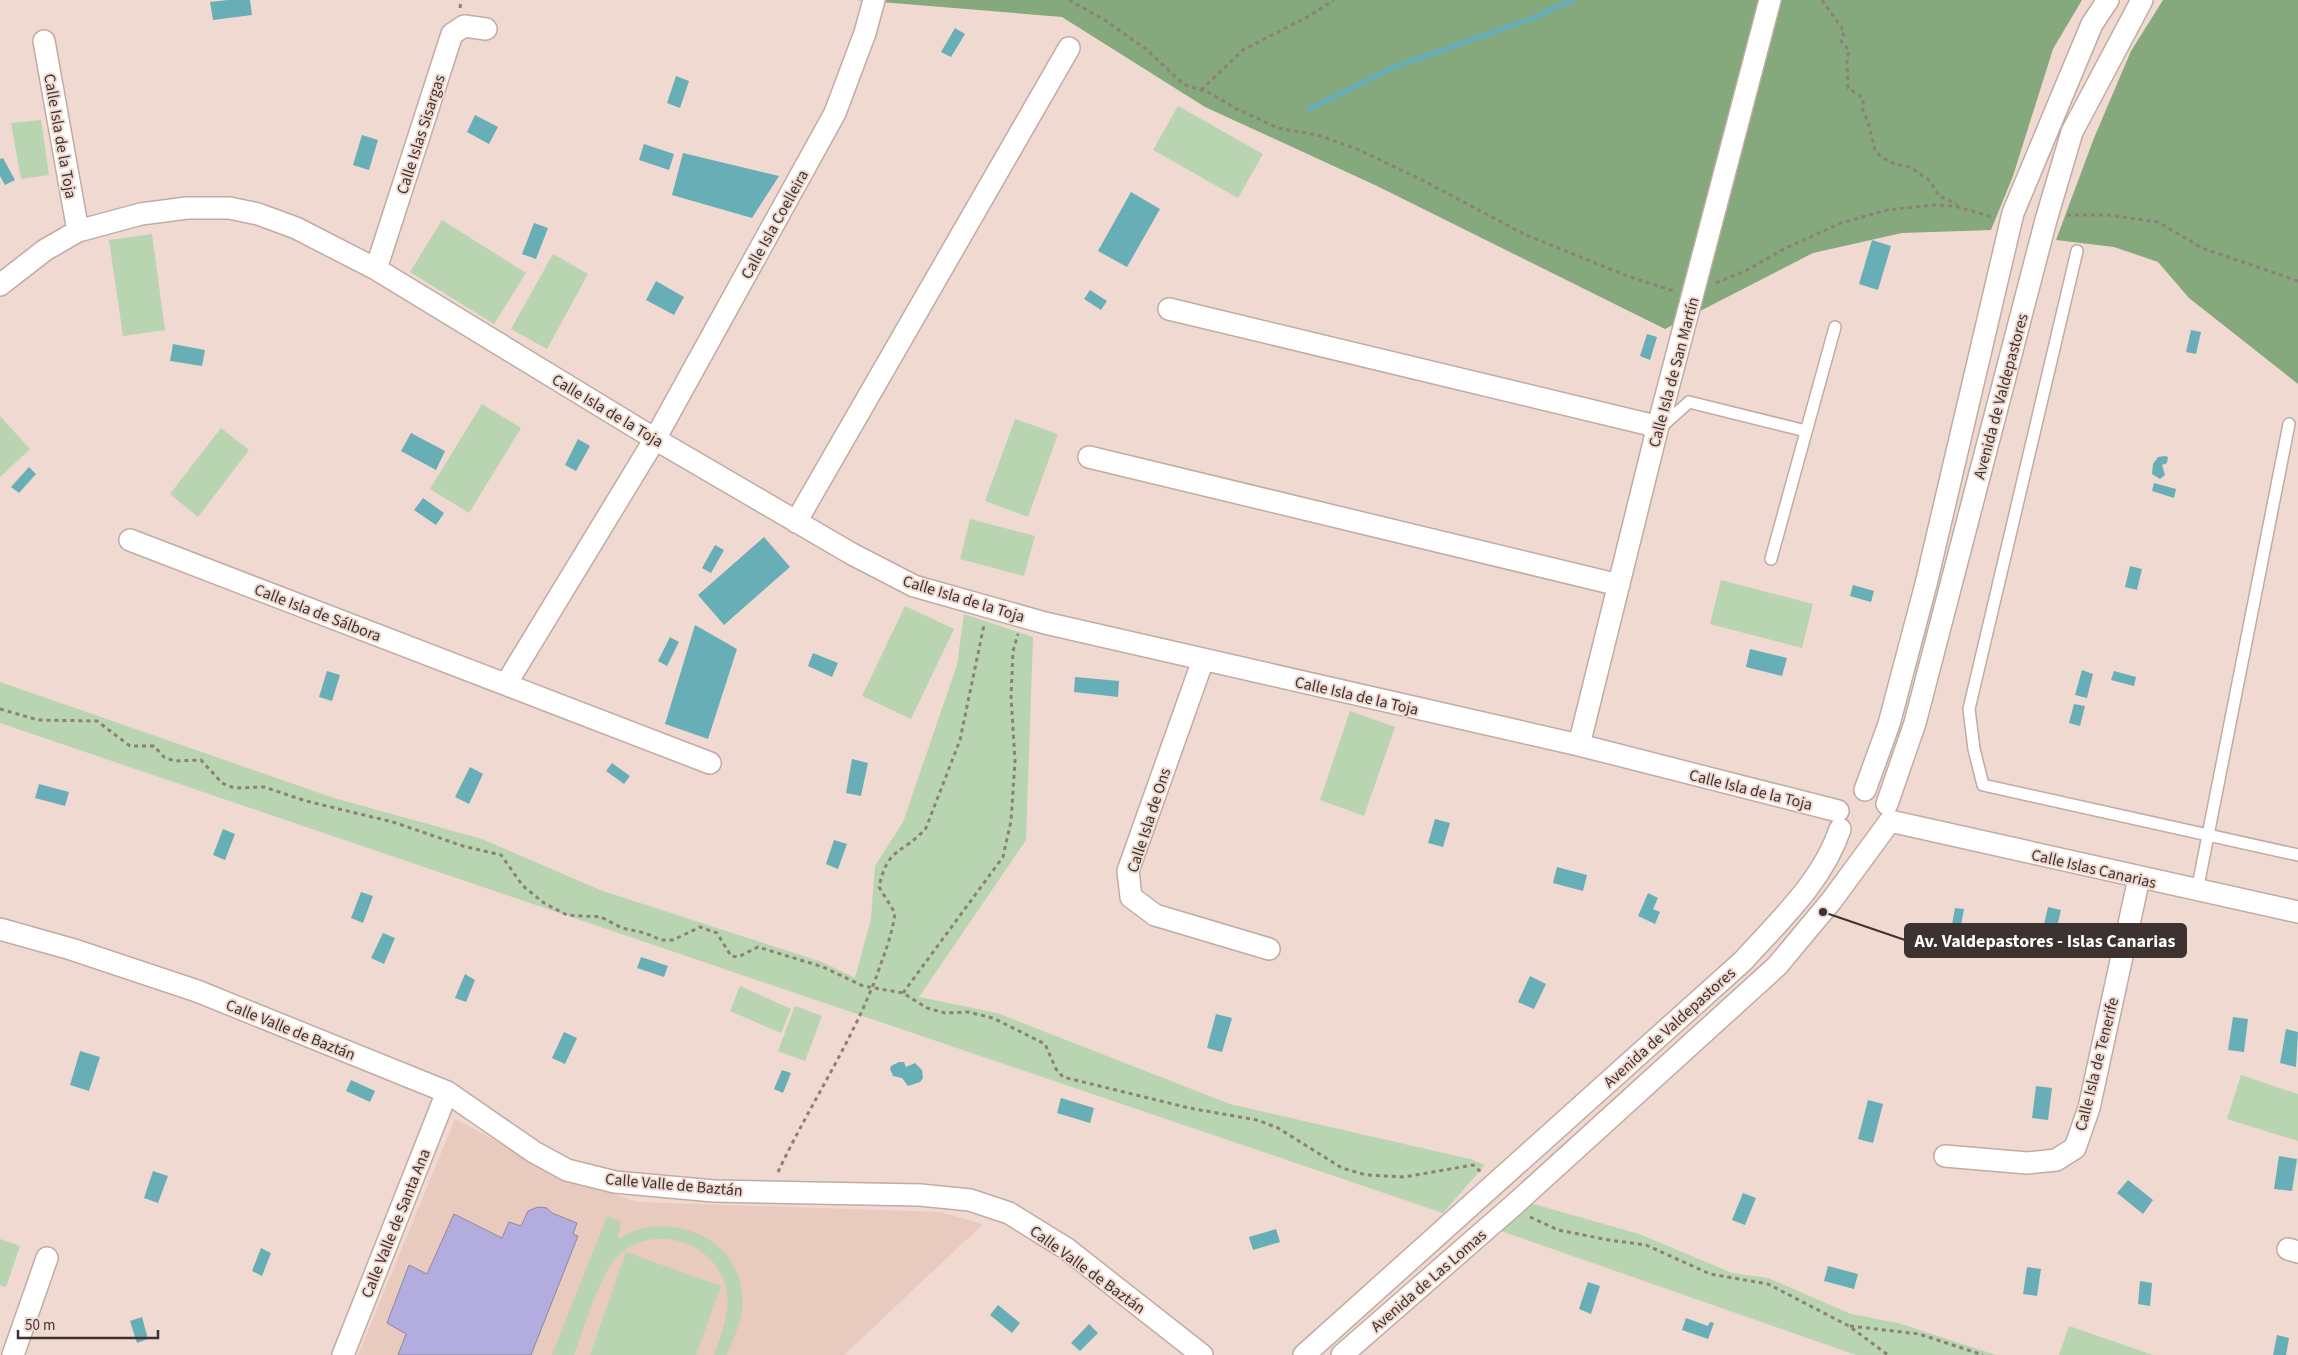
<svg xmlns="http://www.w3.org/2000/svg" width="2298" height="1355" viewBox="0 0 2298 1355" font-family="'Source Sans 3',sans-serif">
<rect width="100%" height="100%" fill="#f0d9d0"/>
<path fill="#e9cabe" d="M455 1119 567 1178 638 1202 940 1212 983 1224 844 1355H358Z"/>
<path fill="#b8d4b1" d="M1178 106 1263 154 1238 198 1153 150Z
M41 120 49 175 21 179 11 123Z
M442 220 526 273 494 324 410 272Z
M152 234 165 330 123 336 109 240Z
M553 254 588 274 547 349 511 329Z
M482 404 521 428 469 513 430 489Z
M0 416 30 449 0 477Z
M1015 419 1058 434 1028 517 985 501Z
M221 428 249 450 198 517 170 494Z
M970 519 1035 536 1024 576 960 559Z
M1721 580 1813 604 1802 648 1710 624Z
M905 606 954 629 911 719 862 696Z
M964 614 1033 637 1026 840 919 997 997 1013 1230 1104 1470 1159 1485 1165 1443 1213 0 723V682L334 798 482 839 600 890 822 962 855 978 871 919 875 866 903 822 957 665Z
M1350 711 1395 727 1364 816 1320 800Z
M740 986 791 1009 781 1033 730 1011Z
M795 1006 822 1016 805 1061 778 1051Z
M2241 1075 2298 1094V1141L2227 1119Z
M1530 1203 1639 1234 1732 1273 1768 1278 1851 1314 1898 1323 1996 1355H1856L1501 1231Z
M607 1216 621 1222 618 1239C665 1209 735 1234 742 1292 745 1315 735 1335 727 1355H714C721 1336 730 1313 727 1292 718 1241 652 1221 617 1257 599 1276 584 1329 574 1355H552Z
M0 1239 20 1246 6 1287 0 1285Z
M626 1252 721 1286 696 1355H590Z
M2069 1326 2153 1355H2059Z"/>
<path fill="#86a87d" d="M856 0H2082L2053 49 2013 176 1991 230 1902 233 1813 253 1665 329 1377 186 1205 107 1062 17Z
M2163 0H2298V384L2189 298 2158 262 2114 247 2056 240 2094 138 2131 51Z"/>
<path fill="#68aeb6" d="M228 0H250L252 15 213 20 210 2Z
M955 28 965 34 951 57 941 52Z
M676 76 689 81 680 108 667 103Z
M475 115 498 127 489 144 467 132Z
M362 135 378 140 369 170 353 165Z
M644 144 674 154 669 170 639 160Z
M683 153 779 176 752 218 672 195Z
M3 158 15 180 5 185 0 176V159Z
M1131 192 1160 209 1127 267 1098 251Z
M534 223 548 228 536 259 522 254Z
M1872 240 1891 246 1878 290 1859 284Z
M656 281 684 297 674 315 646 300Z
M1090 290 1107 301 1101 310 1084 299Z
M2191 330 2201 332 2196 354 2186 352Z
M1647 334 1657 337 1650 360 1640 356Z
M173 344 205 350 202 366 170 361Z
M411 433 445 451 436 470 401 451Z
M578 439 590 446 576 471 565 465Z
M2165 456 2168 457 2167 463 2162 465 2165 475 2160 479 2152 474 2153 464 2158 457Z
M29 467 36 474 19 493 11 487Z
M2154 483 2176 489 2174 498 2152 491Z
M423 498 444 513 436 525 414 510Z
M764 537 790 567 724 625 698 595Z
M715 545 724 550 711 573 702 568Z
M2130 566 2142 569 2137 590 2125 587Z
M1853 585 1874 591 1871 602 1850 596Z
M695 625 737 649 708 739 665 724Z
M670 637 679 642 667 666 658 661Z
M1750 649 1787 658 1782 676 1746 667Z
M813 653 838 663 832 677 808 666Z
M2082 670 2093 674 2087 698 2075 695Z
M327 671 340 675 332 701 319 697Z
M2114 671 2136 677 2134 686 2111 680Z
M1075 677 1119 681 1118 697 1074 692Z
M2074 704 2085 706 2080 726 2069 723Z
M852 759 868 763 861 796 846 793Z
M612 763 630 776 624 784 606 771Z
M470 767 483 774 469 804 455 797Z
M39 784 69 792 65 806 35 798Z
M1435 819 1450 823 1443 847 1428 843Z
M223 829 235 834 225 860 213 855Z
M834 840 847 844 838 869 826 864Z
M1557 867 1587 875 1583 891 1553 883Z
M361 892 373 896 363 923 351 918Z
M1648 893 1658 898 1653 909 1660 912 1655 924 1638 916Z
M2048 907 2061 910 2055 936 2042 933Z
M1955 908 1964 909 1959 937 1950 935Z
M383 933 395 938 384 964 371 958Z
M641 957 668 966 664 977 637 968Z
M465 974 475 980 466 1002 455 998Z
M1530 976 1546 984 1534 1009 1518 1002Z
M1216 1014 1232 1018 1222 1052 1207 1048Z
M2233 1017 2248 1019 2244 1052 2228 1050Z
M2286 1029 2298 1032 2296 1067 2280 1063Z
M564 1032 577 1038 565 1064 552 1058Z
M80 1051 100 1057 89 1091 70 1085Z
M899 1062H904L906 1067 915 1063 922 1070 923 1078 920 1082 908 1086 902 1078 893 1076 890 1069 891 1066Z
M782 1070 791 1073 783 1093 774 1089Z
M351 1080 375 1091 370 1102 346 1091Z
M2036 1086 2052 1088 2048 1120 2032 1118Z
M1061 1098 1094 1108 1090 1123 1057 1113Z
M1868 1100 1883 1104 1873 1143 1858 1139Z
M2279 1156 2297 1159 2292 1191 2274 1189Z
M153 1171 168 1176 158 1203 144 1198Z
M2128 1180 2153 1200 2143 1214 2117 1193Z
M1743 1193 1756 1198 1745 1225 1732 1220Z
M1276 1229 1280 1242 1253 1250 1249 1237Z
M261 1248 271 1253 262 1276 252 1271Z
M1828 1266 1858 1274 1854 1289 1824 1281Z
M2027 1267 2041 1269 2037 1296 2023 1294Z
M2140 1281 2152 1283 2150 1306 2138 1304Z
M1588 1282 1600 1286 1591 1314 1579 1309Z
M998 1305 1020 1323 1012 1333 990 1315Z
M142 1317 148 1339 137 1343 130 1321Z
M1686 1318 1708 1326 1710 1322 1714 1323 1708 1339 1682 1330Z
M1089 1324 1098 1333 1080 1351 1071 1343Z
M2277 1335 2289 1338 2286 1355H2273Z"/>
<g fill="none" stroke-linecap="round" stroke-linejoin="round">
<path stroke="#68aeb6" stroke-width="5.5" d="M1309 109 1392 68 1528 20 1573 0"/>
</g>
<path fill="#b2acdf" stroke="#8a889c" d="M538 1207 547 1208 552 1213 577 1223 573 1234 578 1236 531 1355H398L406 1334 387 1323 409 1265 427 1274 454 1214 502 1238 509 1222 521 1226 528 1211Z"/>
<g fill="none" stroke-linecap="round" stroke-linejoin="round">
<defs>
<path id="service" d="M2077 251 1969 709 1974 749 1983 785 2298 855
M1661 427 1689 402 1806 431
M1771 559 1835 327
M2197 891 2289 424"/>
<path id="minor" d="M44 41 78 231
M376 269 452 34 464 26 486 29
M0 285 45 250 78 231 141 214 187 208H229L258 214 296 228 376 269 655 439 852 554 914 586 1045 623 1579 745 1838 811
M1169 309 1647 424 1657 430
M1089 457 1619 585
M796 522 1069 48
M130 540 710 763
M1203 660 1128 871 1131 897 1155 915 1269 949
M506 684 655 439 835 113 865 33 874 0
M1579 745 1657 430 1770 0
M1865 790 1889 724 1926 584 2013 213 2092 24 2108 0
M1887 804 1915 723 2046 220 2072 132 2142 0
M1890 821 2298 912
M0 929 71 949 197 991 447 1092 534 1152 567 1170 615 1182 714 1191 920 1195 970 1200 1009 1213 1067 1249 1202 1355
M1945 1156 2027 1163 2056 1160 2075 1148 2089 1108 2139 878
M2288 1249 2298 1252
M13 1355 47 1258
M343 1355 447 1092
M1304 1355 1743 961C1779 921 1823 881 1840 829
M1342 1355 1515 1204 1777 966 1832 900 1890 821"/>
</defs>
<use href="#service" stroke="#c1aba2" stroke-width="14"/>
<use href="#minor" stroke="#c1aba2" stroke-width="24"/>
<path stroke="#8e7f79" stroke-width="3" stroke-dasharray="4 4" stroke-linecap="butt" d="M1069 0 1103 19 1146 49 1183 84 1208 92 1235 108 1278 128 1318 135 1357 149 1422 180 1526 235 1627 276 1674 291
M1822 0 1842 28 1841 32 1844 35 1841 41 1849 50 1847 61 1848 88 1863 98V112L1868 122 1875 150 1881 157 1895 164 1910 167 1930 181 1939 196 1957 204
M460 8 461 0
M1201 90 1243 50 1309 16 1334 0
M2067 215H2108L2158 222 2202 248 2298 281
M1716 283 1745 271 1786 248 1841 223 1887 210 1933 205 1955 206 1992 217
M0 709 38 720 97 721 130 746H154L164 757 174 761 201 760 222 783 234 788 264 787 306 801 393 822 463 846 501 855 523 886 544 903 567 915 601 917 622 928 645 933 661 940H673L700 927 717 933 731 956 738 957 758 947 823 967 863 986 903 993 927 1008 945 1013 968 1012 993 1018 1045 1044 1056 1069 1063 1077 1189 1108 1257 1120 1278 1128 1342 1168 1366 1175 1404 1177 1473 1165 1481 1172
M903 993 1003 857 1011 821 1015 761 1011 696 1013 651 1018 634
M778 1172C809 1106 851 1044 877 975 884 954 892 936 895 913L879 887C888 845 903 855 926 828L960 740 984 625
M1530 1217 1558 1230 1609 1240 1646 1245 1710 1274 1768 1284 1849 1326 1888 1355
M1850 1326 1919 1334 1983 1355"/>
<use href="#service" stroke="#fff" stroke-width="11"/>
<use href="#minor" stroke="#fff" stroke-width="21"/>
</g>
<g text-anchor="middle" stroke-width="4" stroke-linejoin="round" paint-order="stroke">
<g font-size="16" fill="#3c3330" stroke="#f0d9d0">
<text transform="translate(420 134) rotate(-72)" y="6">Calle Islas Sisargas</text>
<text transform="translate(61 136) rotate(80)" y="6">Calle Isla de la Toja</text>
<text transform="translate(774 224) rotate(-61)" y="6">Calle Isla Coelleira</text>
<text transform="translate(1673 372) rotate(-75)" y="6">Calle Isla de San Martín</text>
<text transform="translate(2000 396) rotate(-75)" y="6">Avenida de Valdepastores</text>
<text transform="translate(608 410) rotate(31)" y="6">Calle Isla de la Toja</text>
<text transform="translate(964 598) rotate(17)" y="6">Calle Isla de la Toja</text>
<text transform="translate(318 612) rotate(21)" y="6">Calle Isla de Sálbora</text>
<text transform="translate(1357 695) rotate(13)" y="6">Calle Isla de la Toja</text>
<text transform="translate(1751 789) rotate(14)" y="6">Calle Isla de la Toja</text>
<text transform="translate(1148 820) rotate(-72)" y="6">Calle Isla de Ons</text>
<text transform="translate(2094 868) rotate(13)" y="6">Calle Islas Canarias</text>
<text transform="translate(1669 1027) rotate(-42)" y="6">Avenida de Valdepastores</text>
<text transform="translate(291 1029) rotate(22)" y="6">Calle Valle de Baztán</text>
<text transform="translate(2096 1064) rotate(-76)" y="6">Calle Isla de Tenerife</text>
<text transform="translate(674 1184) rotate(5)" y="6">Calle Valle de Baztán</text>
<text transform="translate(395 1223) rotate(-68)" y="6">Calle Valle de Santa Ana</text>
<text transform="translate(1088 1269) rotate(36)" y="6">Calle Valle de Baztán</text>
<text transform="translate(1428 1280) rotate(-41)" y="6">Avenida de Las Lomas</text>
</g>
</g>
<path fill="none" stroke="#3c3330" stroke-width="2" d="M1823 912L1905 940"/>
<circle fill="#3c3330" stroke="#f0d9d0" stroke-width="2" cx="1823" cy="912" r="5"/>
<rect fill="#3c3330" stroke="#3c3330" stroke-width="2" x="1905" y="924" width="281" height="33" rx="5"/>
<g font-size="18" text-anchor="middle" font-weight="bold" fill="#fff">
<text x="2045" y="947">Av. Valdepastores - Islas Canarias</text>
</g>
<path d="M18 1330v8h140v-8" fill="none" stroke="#3c3330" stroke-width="2.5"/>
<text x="25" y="1330" font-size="15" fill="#3c3330" stroke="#f0d9d0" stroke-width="4" paint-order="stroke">50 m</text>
</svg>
